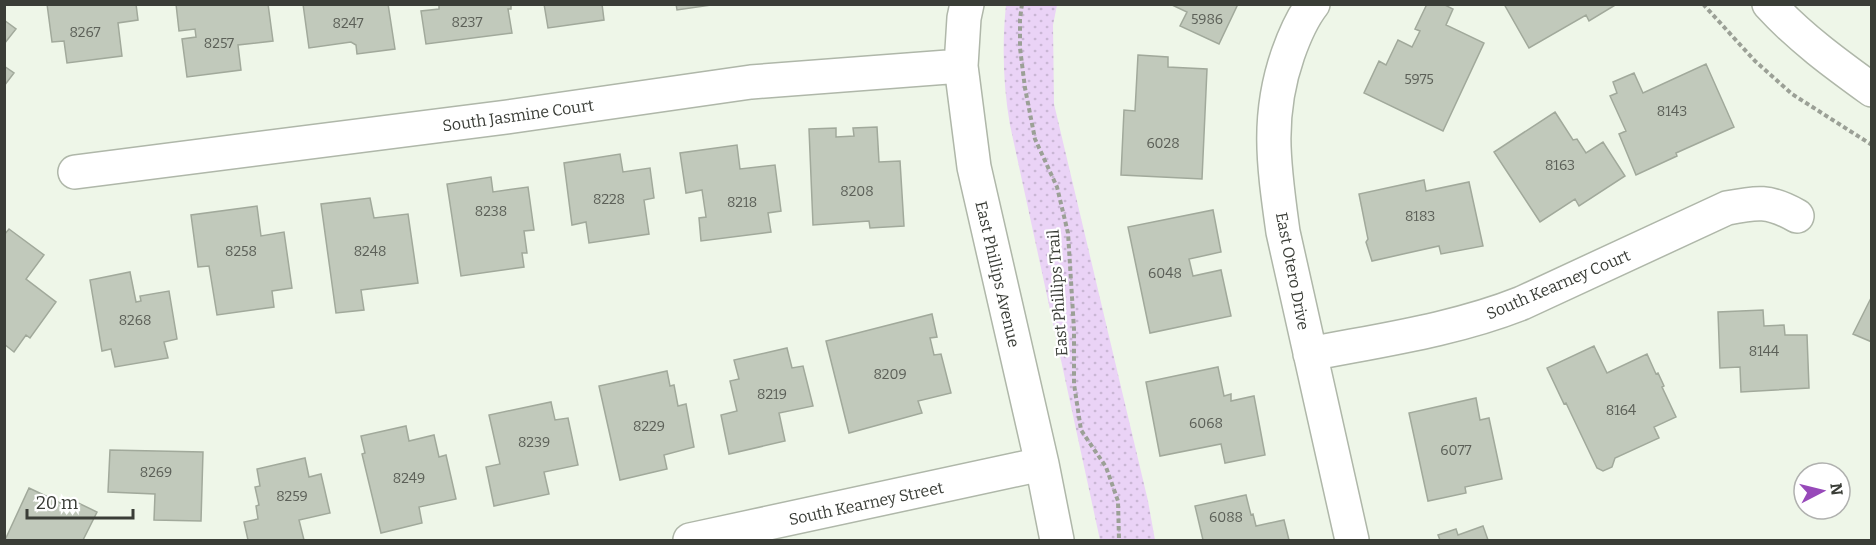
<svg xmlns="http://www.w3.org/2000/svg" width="1876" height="545" viewBox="0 0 1876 545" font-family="Bitter,serif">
<defs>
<pattern id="grass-dots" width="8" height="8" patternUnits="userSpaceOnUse" patternTransform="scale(1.5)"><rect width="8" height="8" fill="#ead3f6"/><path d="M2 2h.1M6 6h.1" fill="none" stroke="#c9b6d4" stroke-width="1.8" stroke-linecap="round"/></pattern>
</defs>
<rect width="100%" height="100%" fill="#eef6e8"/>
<path fill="url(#grass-dots)" d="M1006 5H1057L1053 25 1054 104 1148 501 1155 540H1100L1010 125C1003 85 1002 45 1006 5Z"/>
<path fill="#c1c9bb" stroke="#a1a99b" stroke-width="1.5" d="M47 4H136L138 20 118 23 122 56 67 63 64 41 52 42Z
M176 4H268L273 41 238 45 241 70 187 77 182 39 196 37 195 29 179 31Z
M303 4H388L395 49 357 54 356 45 351 42 309 48Z
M439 4H511V9H508L512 33 426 44 421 11 439 9Z
M544 4H602L604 20 548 28Z
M676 4H718L677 10Z
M1170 4H1238L1219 44 1180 26 1187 12Z
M1427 4H1443L1453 9 1446 25 1484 43 1443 131 1364 93 1379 61 1386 65 1398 40 1412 47 1420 31 1415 29Z
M1504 4H1617L1589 21 1586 15 1529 48Z
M4 20 16 29 4 44Z
M1138 55 1168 57V67L1207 69 1202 179 1121 175 1124 110 1135 111Z
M1706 64 1734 127 1676 153 1677 156 1636 175 1619 134 1626 131 1610 96 1617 93 1613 82 1634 73 1643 93Z
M4 66 14 73 4 86Z
M1555 112 1573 140 1577 139 1586 153 1603 142 1625 176 1579 206 1575 199 1540 222 1494 152Z
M877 127 879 162 900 161 904 226 870 228 869 221 813 225 809 129 836 128V137L854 136 853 128Z
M737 145 740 169 775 165 781 211 768 213 771 232 701 241 699 218 706 217 702 190 686 193 680 153Z
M620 154 623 172 650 168 654 198 644 200 649 234 589 243 586 222 572 225 564 163Z
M491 177 493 192 528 187 534 230 524 231 527 253H522L524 267 461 276 447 184Z
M1424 180 1426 191 1469 182 1483 246 1441 254 1439 246 1372 261 1366 242 1368 239 1359 194Z
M370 198 374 218 408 214 418 283 361 290 364 310 336 313 321 204Z
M257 206 261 236 284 232 292 288 272 291 274 307 217 315 209 266 198 267 191 215Z
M1213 210 1221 252 1189 259 1193 276 1221 270 1231 316 1150 333 1128 227Z
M9 229 44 255 26 279 56 302 30 338 26 335 14 352 4 344V235Z
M130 272 136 302 141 301 140 296 169 291 177 339 164 342 168 358 115 367 111 349 102 351 90 280Z
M1872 296V342L1853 334Z
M1763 310 1764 326 1784 325 1785 335H1807L1809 388 1741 392 1740 367 1720 368 1718 312Z
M932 314 937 337 930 338 934 355 941 354 951 393 918 401 922 413 849 433 826 341Z
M1594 346 1607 373 1647 354 1656 374 1658 373 1664 386 1662 387 1676 417 1654 427 1659 438 1615 458 1612 467 1603 471 1597 468 1566 403 1564 404 1547 368Z
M787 348 792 368 803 366 813 406 779 413 785 441 729 454 721 415 737 411 730 381 739 379 734 360Z
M1218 367 1224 396 1231 394V401L1254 396 1265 455 1225 463 1221 444 1160 456 1146 382Z
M667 371 670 386 674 385 678 406 686 404 694 447 664 455 667 469 620 480 599 386Z
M1476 398 1480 420 1489 418 1502 479 1465 487 1466 493 1428 501 1409 413Z
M551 402 555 420 568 418 578 465 544 472 549 494 494 506 486 467 500 464 489 415Z
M406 426 409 441 434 435 439 457 446 455 456 499 419 507 422 523 381 533 362 454 365 453 361 436Z
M110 450 203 452 201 521 154 520 155 494 108 492Z
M305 458 309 477 321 474 330 513 299 520 304 540H248L244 522 258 519 256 506 259 505 255 487 260 486 257 469Z
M29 488 67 506 70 499 97 512 83 540H5Z
M1246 495 1251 515 1253 514 1256 526 1284 520 1289 540H1203L1195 506Z
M1483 526 1488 540H1440L1438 535 1456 529 1458 535Z"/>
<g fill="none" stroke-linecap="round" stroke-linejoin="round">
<defs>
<path id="minor" d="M967 4 964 18 961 66 974 167 1042 464 1057 540
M1313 4C1302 18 1294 37 1288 54 1266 117 1274 167 1283 232L1352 540
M1769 4C1799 37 1836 64 1872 90
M75 172 507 117 751 82 961 66
M1310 354C1381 340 1454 330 1522 303L1727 208C1757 202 1769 200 1797 216
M690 540 1042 464"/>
</defs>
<use href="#minor" stroke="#afb7a9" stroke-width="36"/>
<path stroke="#9ba096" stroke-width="4" stroke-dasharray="4.5 3" stroke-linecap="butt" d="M1022 4 1020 19V48L1025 88 1035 139 1057 187 1068 233 1074 329V384L1081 430 1106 467 1118 501 1119 540
M1703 4 1755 61 1792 94 1872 145"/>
<use href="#minor" stroke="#fff" stroke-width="33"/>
</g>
<g text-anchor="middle" stroke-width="4.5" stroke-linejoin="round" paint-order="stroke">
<g font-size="14" fill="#5c6058">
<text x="1207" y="24">5986</text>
<text x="467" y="27">8237</text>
<text x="348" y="28">8247</text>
<text x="85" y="37">8267</text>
<text x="219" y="48">8257</text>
<text x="1419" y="84">5975</text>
<text x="1672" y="116">8143</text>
<text x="1163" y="148">6028</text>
<text x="1560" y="170">8163</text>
<text x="857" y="196">8208</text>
<text x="609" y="204">8228</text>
<text x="742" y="207">8218</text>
<text x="491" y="216">8238</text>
<text x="1420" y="221">8183</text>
<text x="241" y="256">8258</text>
<text x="370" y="256">8248</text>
<text x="1165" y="278">6048</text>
<text x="135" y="325">8268</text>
<text x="1764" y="356">8144</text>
<text x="890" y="379">8209</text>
<text x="772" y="399">8219</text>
<text x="1621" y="415">8164</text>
<text x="1206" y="428">6068</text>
<text x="649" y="431">8229</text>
<text x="534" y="447">8239</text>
<text x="1456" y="455">6077</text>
<text x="156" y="477">8269</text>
<text x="409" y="483">8249</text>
<text x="292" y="501">8259</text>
<text x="1226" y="522">6088</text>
</g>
<g font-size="16" fill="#3a3d37" stroke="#fff">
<text transform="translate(518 115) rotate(-8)" y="6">South Jasmine Court</text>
<text transform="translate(1293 271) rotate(79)" y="6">East Otero Drive</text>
<text transform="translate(998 274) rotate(77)" y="6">East Phillips Avenue</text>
<text transform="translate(1558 284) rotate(-23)" y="6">South Kearney Court</text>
<text transform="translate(1057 293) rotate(-94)" y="6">East Phillips Trail</text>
<text transform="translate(866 503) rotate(-12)" y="6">South Kearney Street</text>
</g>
</g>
<rect width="1876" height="545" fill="none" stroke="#3a3d37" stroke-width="12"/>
<g transform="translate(1822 491) rotate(83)"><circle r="28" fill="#ffffff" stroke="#b0b1af" stroke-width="1.5"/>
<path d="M0-4.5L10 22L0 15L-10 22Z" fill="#9749b9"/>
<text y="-9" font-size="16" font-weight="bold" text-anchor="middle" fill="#3a3d37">N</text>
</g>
<path d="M27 509v9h106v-9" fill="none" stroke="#3a3d37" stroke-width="3"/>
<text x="36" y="509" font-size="18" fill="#3a3d37" stroke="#ffffff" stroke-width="4.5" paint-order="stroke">20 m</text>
</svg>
